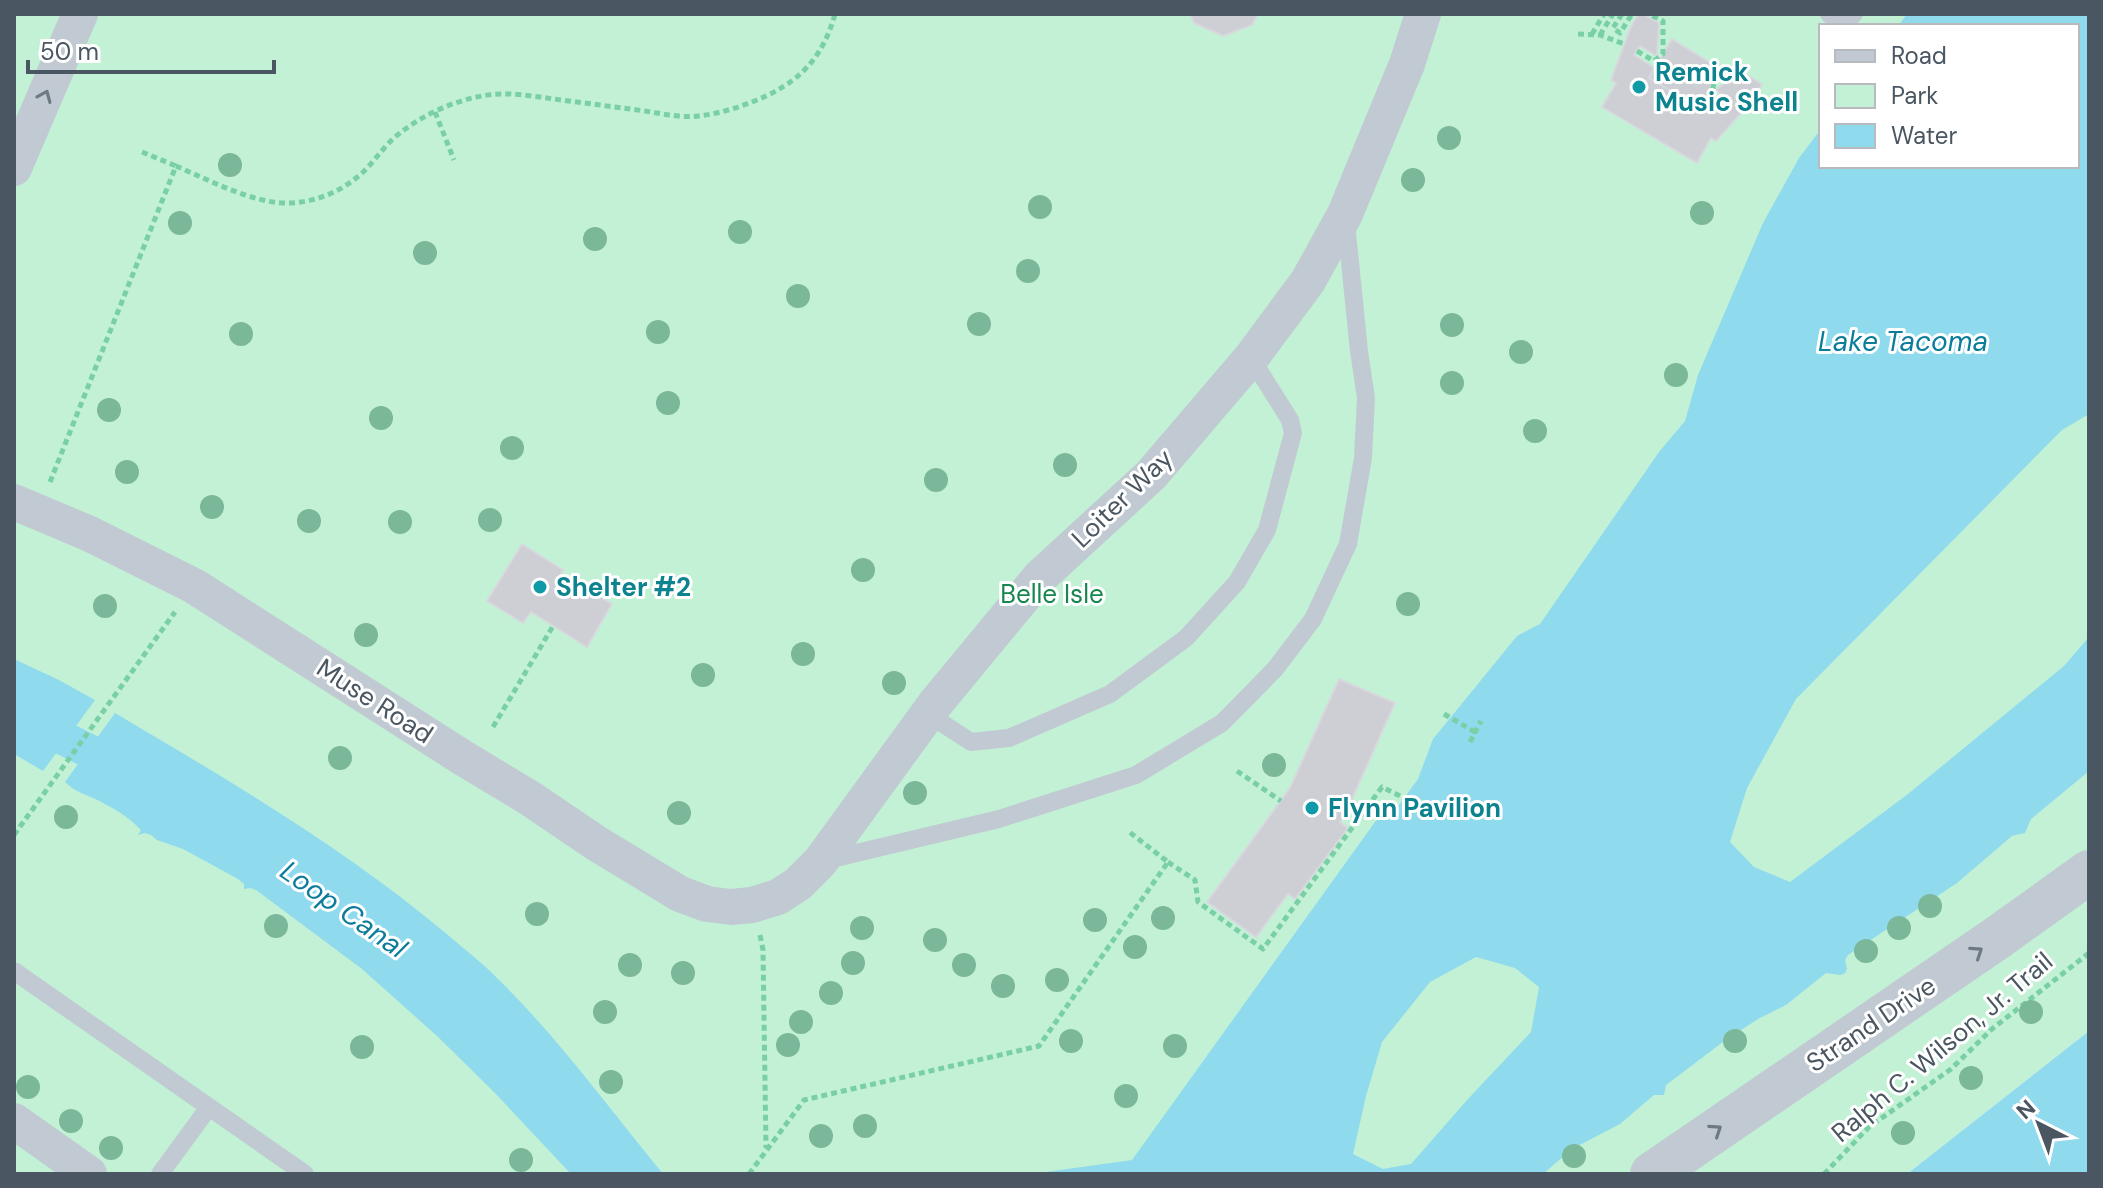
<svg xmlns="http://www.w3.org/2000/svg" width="2103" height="1188" viewBox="0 0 2103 1188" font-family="'DM Sans',sans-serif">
<rect width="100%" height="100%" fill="#f5f3f3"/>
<path fill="#c3f1d5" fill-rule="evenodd" d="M14 14H2089V1031L1907 1174H14ZM1821 26H2077V166H1821Z"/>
<path fill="#90daee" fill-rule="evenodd" d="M1907 14H2089V414L2062 430 1796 699 1747 788 1730 842 1754 867 1790 882 1908 794 2064 666 2089 637V771L2031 819 2025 833 2012 836 1957 883 1848 955 1845 960 1847 969 1845 973 1841 975 1826 973 1786 1005 1758 1019 1723 1042 1666 1085 1664 1095H1654L1620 1124 1572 1149 1543 1174H1031L1132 1160 1380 815 1390 817 1418 779 1433 739 1517 636 1540 624 1659 452 1685 421 1698 375 1763 223 1799 158 1821 129V166H2077V26H1898ZM1476 957 1515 968 1539 987 1531 1032 1468 1099 1411 1164 1383 1169 1353 1154 1366 1096 1382 1042 1430 982Z
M14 659 59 680 95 700 43 771 14 754Z
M115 713C230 781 346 849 448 935 465 950 483 963 498 979 559 1039 609 1108 663 1174H571L494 1092 437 1036 362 969 256 890 250 888 244 889V884L238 879 183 849 157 840 151 835 145 833 138 835 141 830C128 816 110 806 93 798 80 792 76 792 65 782Z
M2089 1031V1174H1907Z"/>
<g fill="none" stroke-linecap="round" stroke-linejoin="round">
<path stroke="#90daee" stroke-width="34" d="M14 713 128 771"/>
</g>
<path fill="#cdcfd5" stroke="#d7d9de" stroke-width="2" d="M1190 14H1258L1252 25 1223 36 1194 23Z
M1638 14H1643L1659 23 1657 56 1640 46 1634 55 1655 68 1649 78 1699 108 1705 98 1726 110 1732 100 1715 90 1742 72 1762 84 1752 101 1716 141 1711 138 1697 163 1602 107 1616 83 1611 80 1630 29Z
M1672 39 1722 70 1699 108 1649 78Z
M522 544 563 570 561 573 612 604 587 647 531 612 523 623 487 601Z
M1339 679 1395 703 1344 817 1340 822 1348 828 1295 899 1288 894 1256 937 1207 902 1290 788Z"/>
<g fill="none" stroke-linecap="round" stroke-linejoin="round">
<path stroke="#7ad0a6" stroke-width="5" stroke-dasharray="6 4" stroke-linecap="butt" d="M1622 14 1613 28 1620 33 1632 14
M1578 34 1600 35 1624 44
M1592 34 1604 14
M1600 35 1613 14
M1637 51 1654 61 1663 54V21L1649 14
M1714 84 1711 95 1730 105
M435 112 454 160
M142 152 176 166
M50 482 176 166C206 179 235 194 267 201 301 208 337 196 362 173 376 160 385 144 400 133 423 115 453 101 482 96 506 91 531 96 554 99 585 103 615 107 645 111 663 114 681 118 699 116 723 113 747 105 768 95 805 77 824 53 835 14
M1444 714 1475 732
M493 727 553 626
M1470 742 1481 721
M1237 771 1281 801
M14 835 175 612
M1168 862 1195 880 1198 902 1263 949 1382 787 1404 798
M760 935 763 950 766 1148
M749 1174 804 1100 1039 1046 1168 862 1128 831
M1824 1174 1869 1127 1951 1069 1992 1029 2089 953"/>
<path stroke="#c1cad2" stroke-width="18" d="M1829 14 1845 24 1854 14
M928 714 971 742 1009 738 1110 694 1186 638 1237 582 1267 530 1293 433 1290 420 1251 358
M823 861 999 819 1136 775 1222 723 1275 669 1313 619 1348 544 1363 458 1366 398 1359 351 1346 223
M14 971 305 1174
M160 1174 209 1107"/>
<path stroke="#c1cad2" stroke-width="36" d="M14 168 80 14
M14 502 90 534 194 586 460 756 531 799 596 843 680 894 707 904 731 907 752 905 778 897 798 884 820 862 935 704 1040 577 1151 475 1251 358 1308 281 1345 214 1407 64 1423 14
M14 1121 89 1174"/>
<path stroke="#c1cad2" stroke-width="44" d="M1652 1174 1997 938 2089 872"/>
</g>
<g fill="#7bb799">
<circle cx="1449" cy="138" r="12"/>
<circle cx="230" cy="165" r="12"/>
<circle cx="1413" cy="180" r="12"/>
<circle cx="1040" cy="207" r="12"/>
<circle cx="1702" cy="213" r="12"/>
<circle cx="180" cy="223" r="12"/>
<circle cx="740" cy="232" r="12"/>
<circle cx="595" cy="239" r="12"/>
<circle cx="425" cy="253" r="12"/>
<circle cx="1028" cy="271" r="12"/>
<circle cx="798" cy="296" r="12"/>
<circle cx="979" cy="324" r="12"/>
<circle cx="1452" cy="325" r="12"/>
<circle cx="658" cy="332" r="12"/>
<circle cx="241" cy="334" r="12"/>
<circle cx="1521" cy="352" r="12"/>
<circle cx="1676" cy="375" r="12"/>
<circle cx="1452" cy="383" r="12"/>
<circle cx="668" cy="403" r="12"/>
<circle cx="109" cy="410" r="12"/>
<circle cx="381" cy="418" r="12"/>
<circle cx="1535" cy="431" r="12"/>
<circle cx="512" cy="448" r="12"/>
<circle cx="1065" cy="465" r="12"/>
<circle cx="127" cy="472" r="12"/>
<circle cx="936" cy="480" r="12"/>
<circle cx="212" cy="507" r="12"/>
<circle cx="490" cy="520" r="12"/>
<circle cx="309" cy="521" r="12"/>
<circle cx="400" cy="522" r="12"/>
<circle cx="863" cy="570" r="12"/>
<circle cx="1408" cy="604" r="12"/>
<circle cx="105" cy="606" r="12"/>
<circle cx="366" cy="635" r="12"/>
<circle cx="803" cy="654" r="12"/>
<circle cx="703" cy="675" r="12"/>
<circle cx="894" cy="683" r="12"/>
<circle cx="340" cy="758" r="12"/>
<circle cx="1274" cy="765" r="12"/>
<circle cx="915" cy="793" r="12"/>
<circle cx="679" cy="813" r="12"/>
<circle cx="66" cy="817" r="12"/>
<circle cx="1930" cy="906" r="12"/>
<circle cx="537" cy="914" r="12"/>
<circle cx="1163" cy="918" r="12"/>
<circle cx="1095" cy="920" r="12"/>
<circle cx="276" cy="926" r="12"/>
<circle cx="862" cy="928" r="12"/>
<circle cx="1899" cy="928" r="12"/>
<circle cx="935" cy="940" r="12"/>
<circle cx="1135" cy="947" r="12"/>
<circle cx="1866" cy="951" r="12"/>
<circle cx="853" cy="963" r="12"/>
<circle cx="630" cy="965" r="12"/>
<circle cx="964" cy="965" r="12"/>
<circle cx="683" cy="973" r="12"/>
<circle cx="1057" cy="980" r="12"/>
<circle cx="1003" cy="986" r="12"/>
<circle cx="831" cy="993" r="12"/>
<circle cx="605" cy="1012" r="12"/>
<circle cx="2031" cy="1012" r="12"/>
<circle cx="801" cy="1022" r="12"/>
<circle cx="1071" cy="1041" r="12"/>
<circle cx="1735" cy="1041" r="12"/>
<circle cx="788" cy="1045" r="12"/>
<circle cx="1175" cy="1046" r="12"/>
<circle cx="362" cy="1047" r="12"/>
<circle cx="1971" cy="1078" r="12"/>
<circle cx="611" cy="1082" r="12"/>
<circle cx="28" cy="1087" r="12"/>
<circle cx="1126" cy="1096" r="12"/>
<circle cx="71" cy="1121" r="12"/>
<circle cx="865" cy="1126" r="12"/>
<circle cx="1903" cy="1133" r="12"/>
<circle cx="821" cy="1136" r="12"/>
<circle cx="111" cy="1148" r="12"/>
<circle cx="1574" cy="1156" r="12"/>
<circle cx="521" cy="1160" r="12"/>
</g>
<defs><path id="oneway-chevron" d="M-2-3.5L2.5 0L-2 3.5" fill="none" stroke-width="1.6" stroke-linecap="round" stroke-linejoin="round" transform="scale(2)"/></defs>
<g stroke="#6e7983">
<use href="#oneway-chevron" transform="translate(45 96) rotate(-67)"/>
<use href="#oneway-chevron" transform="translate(1977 952) rotate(-34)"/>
<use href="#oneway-chevron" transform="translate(1716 1130) rotate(-34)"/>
</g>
<g fill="#0f9aa8" stroke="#fff" stroke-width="3">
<circle cx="1639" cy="87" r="8"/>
<circle cx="540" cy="587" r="8"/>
<circle cx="1312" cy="808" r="8"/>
</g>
<g text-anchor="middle" stroke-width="6" stroke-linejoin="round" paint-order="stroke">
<g font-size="26" font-weight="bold" fill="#0d838f" stroke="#fff" text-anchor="start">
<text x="1655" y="81">Remick<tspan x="1655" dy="30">Music Shell</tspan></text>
<text x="556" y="596">Shelter #2</text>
<text x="1328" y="817">Flynn Pavilion</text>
</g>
<g font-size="26" fill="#4a5661" stroke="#fff">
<text transform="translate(1122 498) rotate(-44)" y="9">Loiter Way</text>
<text transform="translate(375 701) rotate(33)" y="9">Muse Road</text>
<text transform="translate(1871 1024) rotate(-34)" y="9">Strand Drive</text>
<text transform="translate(1942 1047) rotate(-40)" y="9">Ralph C. Wilson, Jr. Trail</text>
</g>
<g font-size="26" fill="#17864f" stroke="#fff">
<text x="1052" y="603">Belle Isle</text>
</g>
<g font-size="28" font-style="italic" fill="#0c7c9b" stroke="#fff">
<text x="1903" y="351">Lake Tacoma</text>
<text transform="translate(344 909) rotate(35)" y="10">Loop Canal</text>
</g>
</g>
<rect width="2103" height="1188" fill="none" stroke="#4a5661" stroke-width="32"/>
<rect x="1819" y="24" width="260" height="144" fill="#ffffff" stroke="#b7bbc0" stroke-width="2"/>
<rect x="1835" y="50" width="40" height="12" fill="#c1cad2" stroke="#b7bbc0" stroke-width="2"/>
<text x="1891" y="64" font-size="24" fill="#4a5661">Road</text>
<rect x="1835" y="84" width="40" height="24" fill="#c3f1d5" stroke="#b7bbc0" stroke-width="2"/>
<text x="1891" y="104" font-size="24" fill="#4a5661">Park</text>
<rect x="1835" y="124" width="40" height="24" fill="#90daee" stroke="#b7bbc0" stroke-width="2"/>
<text x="1891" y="144" font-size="24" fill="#4a5661">Water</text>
<g transform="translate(2039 1124) rotate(318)" stroke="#ffffff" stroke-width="6" paint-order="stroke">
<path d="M0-6L14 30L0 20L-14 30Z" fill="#4a5661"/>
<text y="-12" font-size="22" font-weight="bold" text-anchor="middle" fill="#4a5661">N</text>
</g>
<path d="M28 60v12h246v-12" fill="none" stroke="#4a5661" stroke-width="4"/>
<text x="40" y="60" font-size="24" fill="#4a5661" stroke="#ffffff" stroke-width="6" paint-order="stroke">50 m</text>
</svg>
